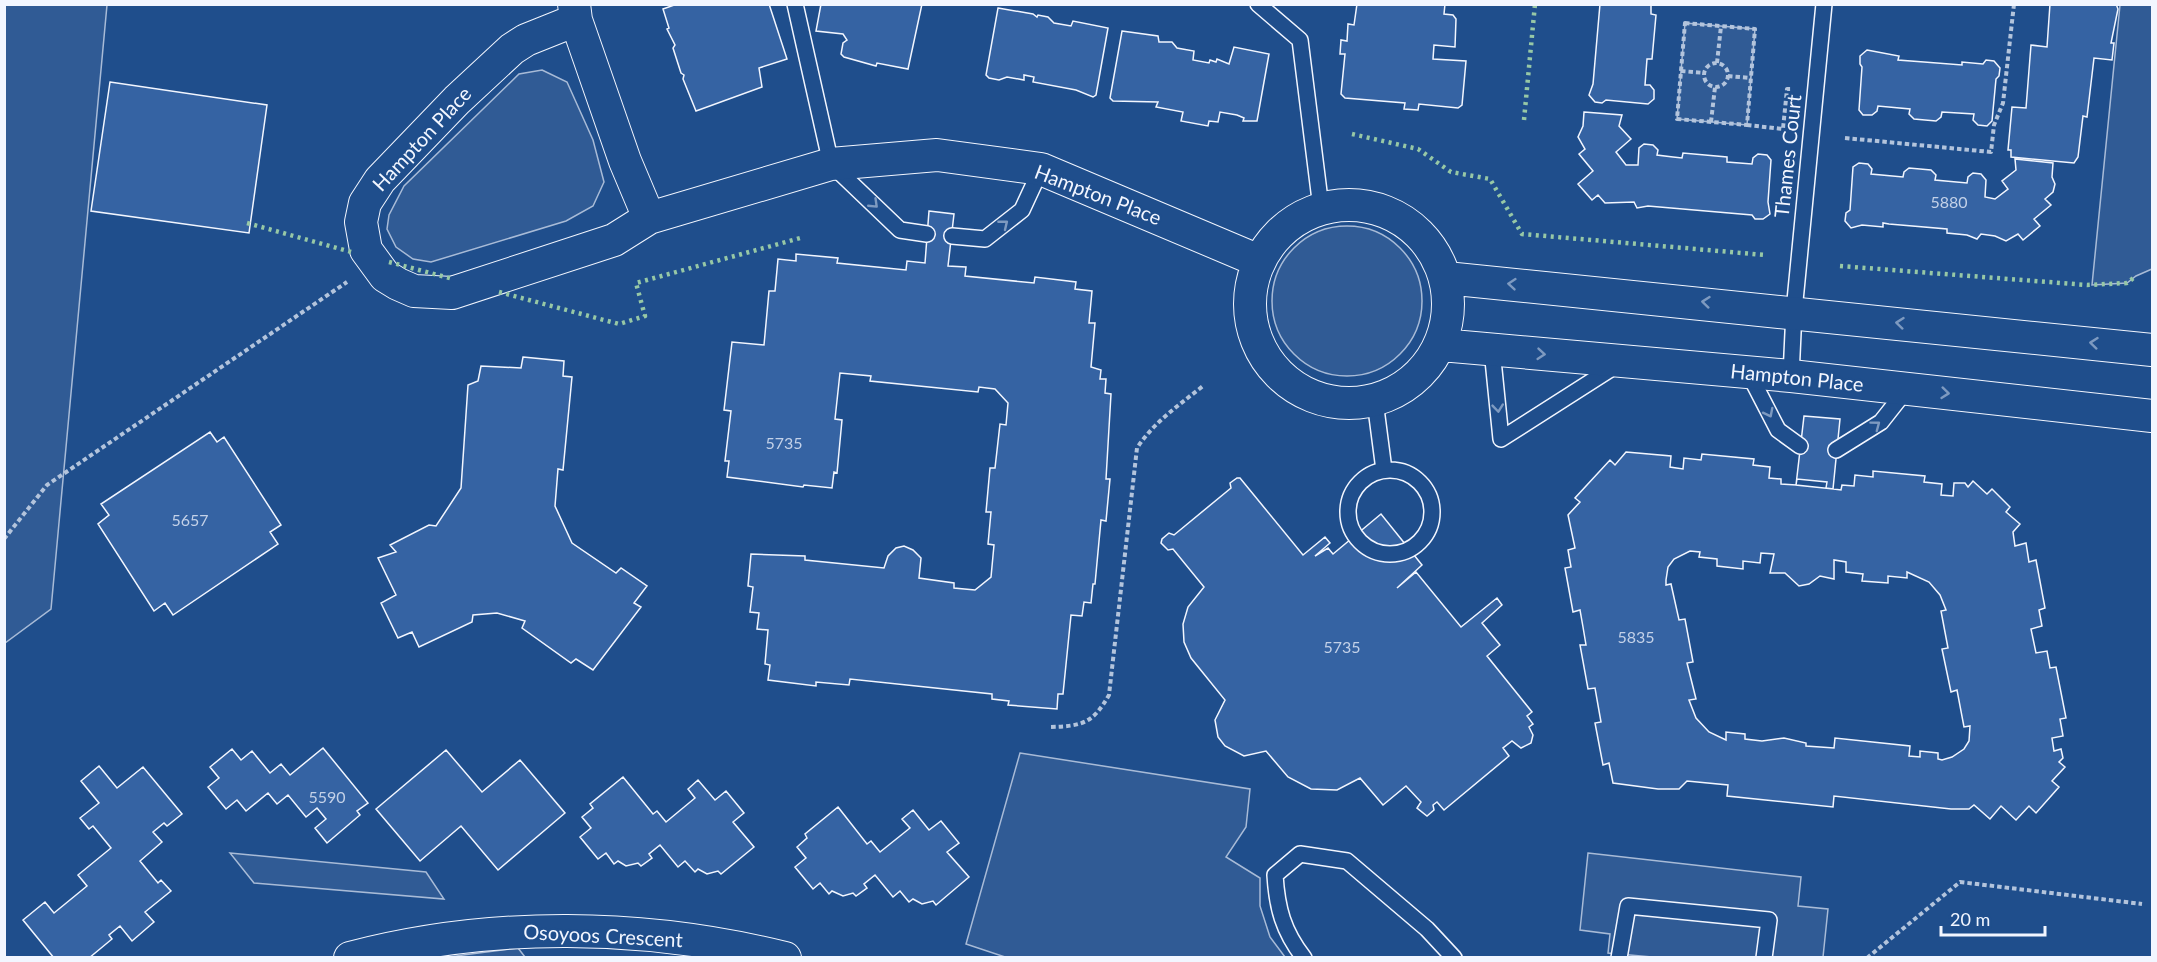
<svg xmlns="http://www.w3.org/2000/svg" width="2157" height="962" viewBox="0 0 2157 962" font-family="Lato,sans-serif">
<rect width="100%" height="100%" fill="#1f4e8c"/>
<path fill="#305b95" stroke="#a8bbd7" stroke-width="1.5" d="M5 4 107 5 51 609 5 643Z
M2120 5H2152V269L2136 276 2127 283 2092 285Z
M1685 23 1755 29 1747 125 1677 119Z
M542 70 567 82 593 140 604 182 593 206 566 221 431 262 413 259 396 247 387 229 389 215 404 186 519 74Z
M1272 301a75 75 0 1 1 150 0a75 75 0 1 1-150 0Z
M1020 753 1250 789 1246 827 1226 857 1260 878V906L1270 937 1285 957 1008 958 966 944Z
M230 853 426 872 444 899 254 883Z
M1588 853 1801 877 1798 906 1828 909 1823 957H1652L1608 953 1610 934 1580 930Z
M518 948 525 957H450L463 955Z"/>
<path fill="#3563a3" stroke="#f2f6ff" stroke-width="1.5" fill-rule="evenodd" d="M677 4H769L787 59 759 68 762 87 696 111 683 79 684 75 681 73 673 48 675 45 667 29 669 28 663 9Z
M821 4H922L908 69 877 63 876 66 844 57 841 54 843 43 847 40 843 34 816 31Z
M1357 4H1445L1444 14 1453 15 1456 19 1455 47 1434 45 1433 59 1466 61 1462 105 1458 108 1419 104 1418 110 1404 109 1405 103 1345 98 1341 94 1345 54H1340L1341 40 1347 41 1348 24 1354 25Z
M1600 4 1651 5V14L1656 15 1652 59H1647L1645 85H1650L1654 90V99L1648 104 1606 100 1602 103 1595 102 1589 95 1593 84Z
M2050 4H2116L2118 9 2111 43H2114L2112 60 2094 58 2087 117 2083 116 2078 157 2074 163 2011 157V150H2008L2012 107 2026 108 2031 45 2047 47Z
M998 8 1033 14 1037 17 1038 15 1048 17 1054 23 1071 26 1073 21 1108 28 1096 95 1093 97 1076 90 1033 82 1034 77 1024 75V80L1007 77 999 80 989 78 986 75Z
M1122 31 1158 36 1159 42H1172L1177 48 1194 51 1193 60 1209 63 1210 60 1216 62 1217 59 1229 64 1234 47 1269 54 1257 121H1243L1244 118 1237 115 1220 112 1218 122 1209 121 1208 126 1181 121 1183 112 1156 107 1158 102 1113 101 1110 98Z
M1867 50 1899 56 1898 60 1924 62 1962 65V62L1983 64 1986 60 1994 61 2000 68 1999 76 1996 79 1992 121 1987 126 1978 125 1973 120 1974 114 1942 112 1941 117 1936 121 1914 119 1909 114 1910 109 1878 106 1877 111 1872 115H1863L1859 110 1862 67 1860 64V56Z
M110 82 267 105 249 233 91 211Z
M1584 112 1622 115 1619 126 1631 139 1616 152 1626 165H1638L1639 148 1644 144 1653 145 1658 150 1657 155 1673 157 1682 158 1683 153 1727 157V162L1752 164 1753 158 1758 154 1767 155 1771 160 1768 202 1770 214 1763 219H1755L1752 215 1648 206 1637 208 1634 202 1605 203 1598 195 1592 200 1578 184 1593 171 1579 154 1585 149 1578 137 1583 126Z
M2015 159 2053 163 2052 177 2055 184 2053 192 2045 199 2051 205 2034 219 2040 226 2023 240 2018 234 2006 241 1995 236 1981 234 1977 239 1967 235 1947 233V229L1889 224 1883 223V227L1862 225 1851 228 1845 221 1846 213 1850 210 1853 167 1859 163 1868 164 1872 169 1871 174 1903 177 1904 172 1909 168 1931 170 1936 175 1935 180 1967 183 1968 177 1973 173 1981 174 1986 180 1985 197 1995 199 2008 189 2002 181 2016 170Z
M929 211 954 214 948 266 966 267 965 276 1034 283 1035 277 1076 282 1075 289 1092 291 1089 323H1095L1091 367 1101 370 1100 379H1106L1105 393 1111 394 1106 479H1110L1106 521 1101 520 1095 584H1093L1091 603 1084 602 1082 616 1071 615 1063 694H1058L1057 709 1008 705 1009 701 992 699V694L850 679 849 685 816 682V686L768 680 770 665 765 664 768 630 757 629 759 613 750 612 753 587 748 586 751 554 805 556V560L884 568 888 556 896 548 904 546 913 550 921 558 919 578 954 583V588L975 590 991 577 994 545 988 544 991 512H986L990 468H995L1000 424 1006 425 1008 403 995 389 979 387 978 392 870 381 871 376 840 373 835 419 842 420 837 473 834 472 832 488 804 485 803 487 727 477 729 461H725L731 411 724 410 732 342 764 345 769 291H775L778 259 796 261V254L838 258 837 263 906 270 907 261 925 263Z
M523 357 564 361 563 376 572 377 563 470 558 469 555 506 572 543 616 573 621 568 647 586 634 603 641 607 593 670 576 659 571 663 522 628 525 621 497 613 473 615 472 622 419 647 412 632 398 638 381 603 396 595 378 558 396 552 390 545 429 525 436 526 461 488 468 385 478 381 481 366 521 368Z
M1804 416 1840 419 1833 489 1796 485Z
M210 432 217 442 224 437 281 525 270 532 278 544 173 615 165 603 154 611 98 524 109 515 101 504Z
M1626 452 1671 456 1670 467 1683 469 1684 458 1701 460 1702 454 1754 459 1753 465 1770 467 1769 478 1781 479V484L1796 485 1797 479 1827 482 1826 488 1841 490 1842 485 1854 486 1855 475 1873 477V471L1925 476 1924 482 1942 484 1941 495 1953 496 1954 483H1965L1968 487 1973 481 1987 494 1992 489 2010 507 2006 512 2020 524 2013 532 2015 546 2026 543 2029 562 2036 560 2045 608 2039 610 2042 626 2031 629 2036 653 2047 651 2050 668 2056 667 2066 718 2060 719 2063 736 2052 738 2054 751 2061 749 2063 758 2059 762 2065 767 2052 781 2059 787 2036 813 2029 806 2016 820 2001 806 1990 819 1974 805 1969 809H1951L1834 796 1833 807 1727 796 1728 785 1687 781 1679 789H1658L1613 783 1609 763 1603 765 1595 723 1601 722 1595 688 1588 689 1580 645H1586L1583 627 1580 610 1573 612 1565 568 1571 567 1568 550 1575 548 1568 515 1580 502 1575 498 1610 460 1615 465ZM1690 551 1700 552 1699 557 1717 559V566L1743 569V561L1760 563 1761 553 1774 554 1770 573H1785L1799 586 1809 584 1820 576 1834 579V560L1846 562V572L1863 574 1862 581 1888 583V576L1907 578V572L1929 582 1940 595 1946 610 1941 611 1948 648 1942 649 1951 692 1957 690 1964 727 1970 726 1969 741 1964 749 1952 757 1942 760 1938 759V753L1920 751V757L1909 756 1910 746 1835 738 1834 748 1806 746V743L1784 738 1762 741 1745 739V734L1726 732V740L1709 732 1696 718 1689 700 1696 699 1687 663 1693 662 1685 619 1679 620 1671 584 1666 585V580L1668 567 1674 559Z
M1237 478H1240L1303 555 1325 537 1330 543 1315 556 1328 548 1333 554 1381 514 1422 565 1397 588 1416 572 1461 627 1497 598 1502 605 1482 623 1500 645 1487 656 1532 712 1527 716 1533 724 1529 727 1533 735 1531 743 1521 748 1512 741 1503 748 1509 756 1444 810 1437 802 1433 805 1434 810 1427 816 1417 808 1421 802 1406 786 1383 805 1360 778 1337 790 1311 789 1288 777 1266 751 1244 756 1225 746 1218 737 1215 720 1225 700 1191 658 1184 642 1183 624 1188 607 1204 587 1173 549 1168 550 1161 543 1162 539 1169 533 1174 535 1231 488 1230 483Z
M323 748 368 803 357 811 360 815 327 843 315 828 326 819 317 808 306 817 288 795 277 804 268 793 246 811 237 800 226 809 208 787 219 778 210 767 232 749 241 760 252 751 270 773 281 764 290 775Z
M446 750 482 792 520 760 565 813 498 870 461 826 420 861 376 809Z
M99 766 117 788 143 767 182 814 167 826 164 823 153 832 162 842 140 861 158 883 161 880 171 891 145 912 154 922 132 941 120 926 109 935 112 939 89 958H54L23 920 45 902 54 913 87 886 78 875 111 848 93 826 89 829 80 818 99 803 81 781Z
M623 777 653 814 657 811 666 822 695 798 688 789 698 780 715 800 726 791 744 813 733 822 754 847 721 874 718 871 707 874 698 869 695 872 685 861 678 867 660 845 649 854 652 858 641 866 638 863 626 866 618 861 614 864 606 853 598 859 580 837 591 828 582 817 593 808 590 804Z
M838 807 867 844 871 841 880 852 910 828 902 819 913 810 929 830 941 821 959 843 947 852 969 877 936 905 933 901 922 904 913 899 909 902 900 891 893 897 875 875 864 884 867 888 856 896 853 893 843 896 832 891 829 894 820 883 813 889 795 867 806 858 797 847 807 838 805 834Z"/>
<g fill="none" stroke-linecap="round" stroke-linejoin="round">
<defs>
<path id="service" d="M795 4 831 164 900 230 927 234
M1258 4 1300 40 1321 208
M952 236 985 239 1022 210 1041 169
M1492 350 1501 439 1617 365
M1748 372 1778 430 1800 446
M1791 376 1794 311 1824 4
M1375 401 1384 470
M1836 450 1881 422 1907 389
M1348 512a42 42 0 1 1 84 0a42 42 0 1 1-84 0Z
M1304 958C1283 931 1277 908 1275 875L1300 854 1347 861 1427 929 1454 958
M1619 958 1628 906 1769 920 1764 958"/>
<path id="minor" d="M574 4 576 20 625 161 649 218 831 164 937 155 1041 169 1259 261
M576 20 526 40 512 49 457 100 380 180 365 203 361 222 366 250 385 276 398 284 414 291 452 293 614 240 649 218
M1250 304a99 99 0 1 1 198 0a99 99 0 1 1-198 0Z
M1446 278 2152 350
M1441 345 1791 376 2152 416
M350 958C491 921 643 923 785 958"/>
</defs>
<use href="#service" stroke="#f2f6ff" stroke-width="18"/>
<use href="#minor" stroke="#f2f6ff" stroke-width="34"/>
<path stroke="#b3c4dc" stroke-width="4" stroke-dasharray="4.5 3" stroke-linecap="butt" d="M1685 23 1755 29 1747 125 1677 119Z
M1717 63 1721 26
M1704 75a12 12 0 1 1 24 0a12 12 0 1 1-24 0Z
M1681 71 1705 73
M1728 76 1751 78
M1711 122 1715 87
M1747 125 1783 129 1787 89H1791
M1845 138 1991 152 1994 125 2003 103 2014 4
M4 539 47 485 347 282
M1051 727C1083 726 1093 723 1109 695L1137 448C1154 422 1179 405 1203 386
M1867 958 1960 882 2142 904"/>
<use href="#service" stroke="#1f4e8c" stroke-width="15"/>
<use href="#minor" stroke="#1f4e8c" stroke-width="32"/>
<path stroke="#97c8a6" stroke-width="4.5" stroke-dasharray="3 4.5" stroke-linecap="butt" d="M1524 120 1535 4
M1352 134 1418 149 1451 172 1490 179 1522 234 1765 255
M247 223 355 253
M389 262 453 279
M1840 266 2087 285 2127 283 2136 276
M499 292 619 324 645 316 636 283 804 237"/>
</g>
<defs><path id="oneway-chevron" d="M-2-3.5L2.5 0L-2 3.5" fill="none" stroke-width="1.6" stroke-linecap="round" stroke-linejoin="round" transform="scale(1.5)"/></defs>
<g stroke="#7e9ac0">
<use href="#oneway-chevron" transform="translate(874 204) rotate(44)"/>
<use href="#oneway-chevron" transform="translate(1004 224) rotate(-39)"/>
<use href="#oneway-chevron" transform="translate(1512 284) rotate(-175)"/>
<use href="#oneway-chevron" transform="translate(1706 302) rotate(-174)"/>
<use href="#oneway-chevron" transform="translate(1900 323) rotate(-174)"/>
<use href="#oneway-chevron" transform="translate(2094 343) rotate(-174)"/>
<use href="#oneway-chevron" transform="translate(1541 354) rotate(5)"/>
<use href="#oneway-chevron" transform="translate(1945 393) rotate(6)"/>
<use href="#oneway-chevron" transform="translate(1498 408) rotate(84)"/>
<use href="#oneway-chevron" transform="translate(1769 413) rotate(63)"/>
<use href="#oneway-chevron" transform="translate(1876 425) rotate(-37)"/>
</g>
<g text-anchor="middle" stroke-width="4.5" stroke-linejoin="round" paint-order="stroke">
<g font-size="16" fill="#c3d1e8">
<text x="1949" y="208">5880</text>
<text x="784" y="449">5735</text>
<text x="190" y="526">5657</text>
<text x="1636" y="643">5835</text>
<text x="1342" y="653">5735</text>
<text x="327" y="803">5590</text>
</g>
<g font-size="20" fill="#f2f6ff" stroke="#1f4e8c">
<text transform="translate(422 139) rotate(-47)" y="7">Hampton Place</text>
<text transform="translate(1788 156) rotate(-84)" y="7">Thames Court</text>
<text transform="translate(1098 195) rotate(21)" y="7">Hampton Place</text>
<text transform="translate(1797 378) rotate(6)" y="7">Hampton Place</text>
<text transform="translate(603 936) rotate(3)" y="7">Osoyoos Crescent</text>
</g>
</g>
<rect width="2157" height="962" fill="none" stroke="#f2f6ff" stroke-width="12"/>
<path d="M1941 926v9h104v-9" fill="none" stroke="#f2f6ff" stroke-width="3"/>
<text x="1950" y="926" font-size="18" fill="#f2f6ff" stroke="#1f4e8c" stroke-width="4.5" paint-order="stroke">20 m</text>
</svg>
